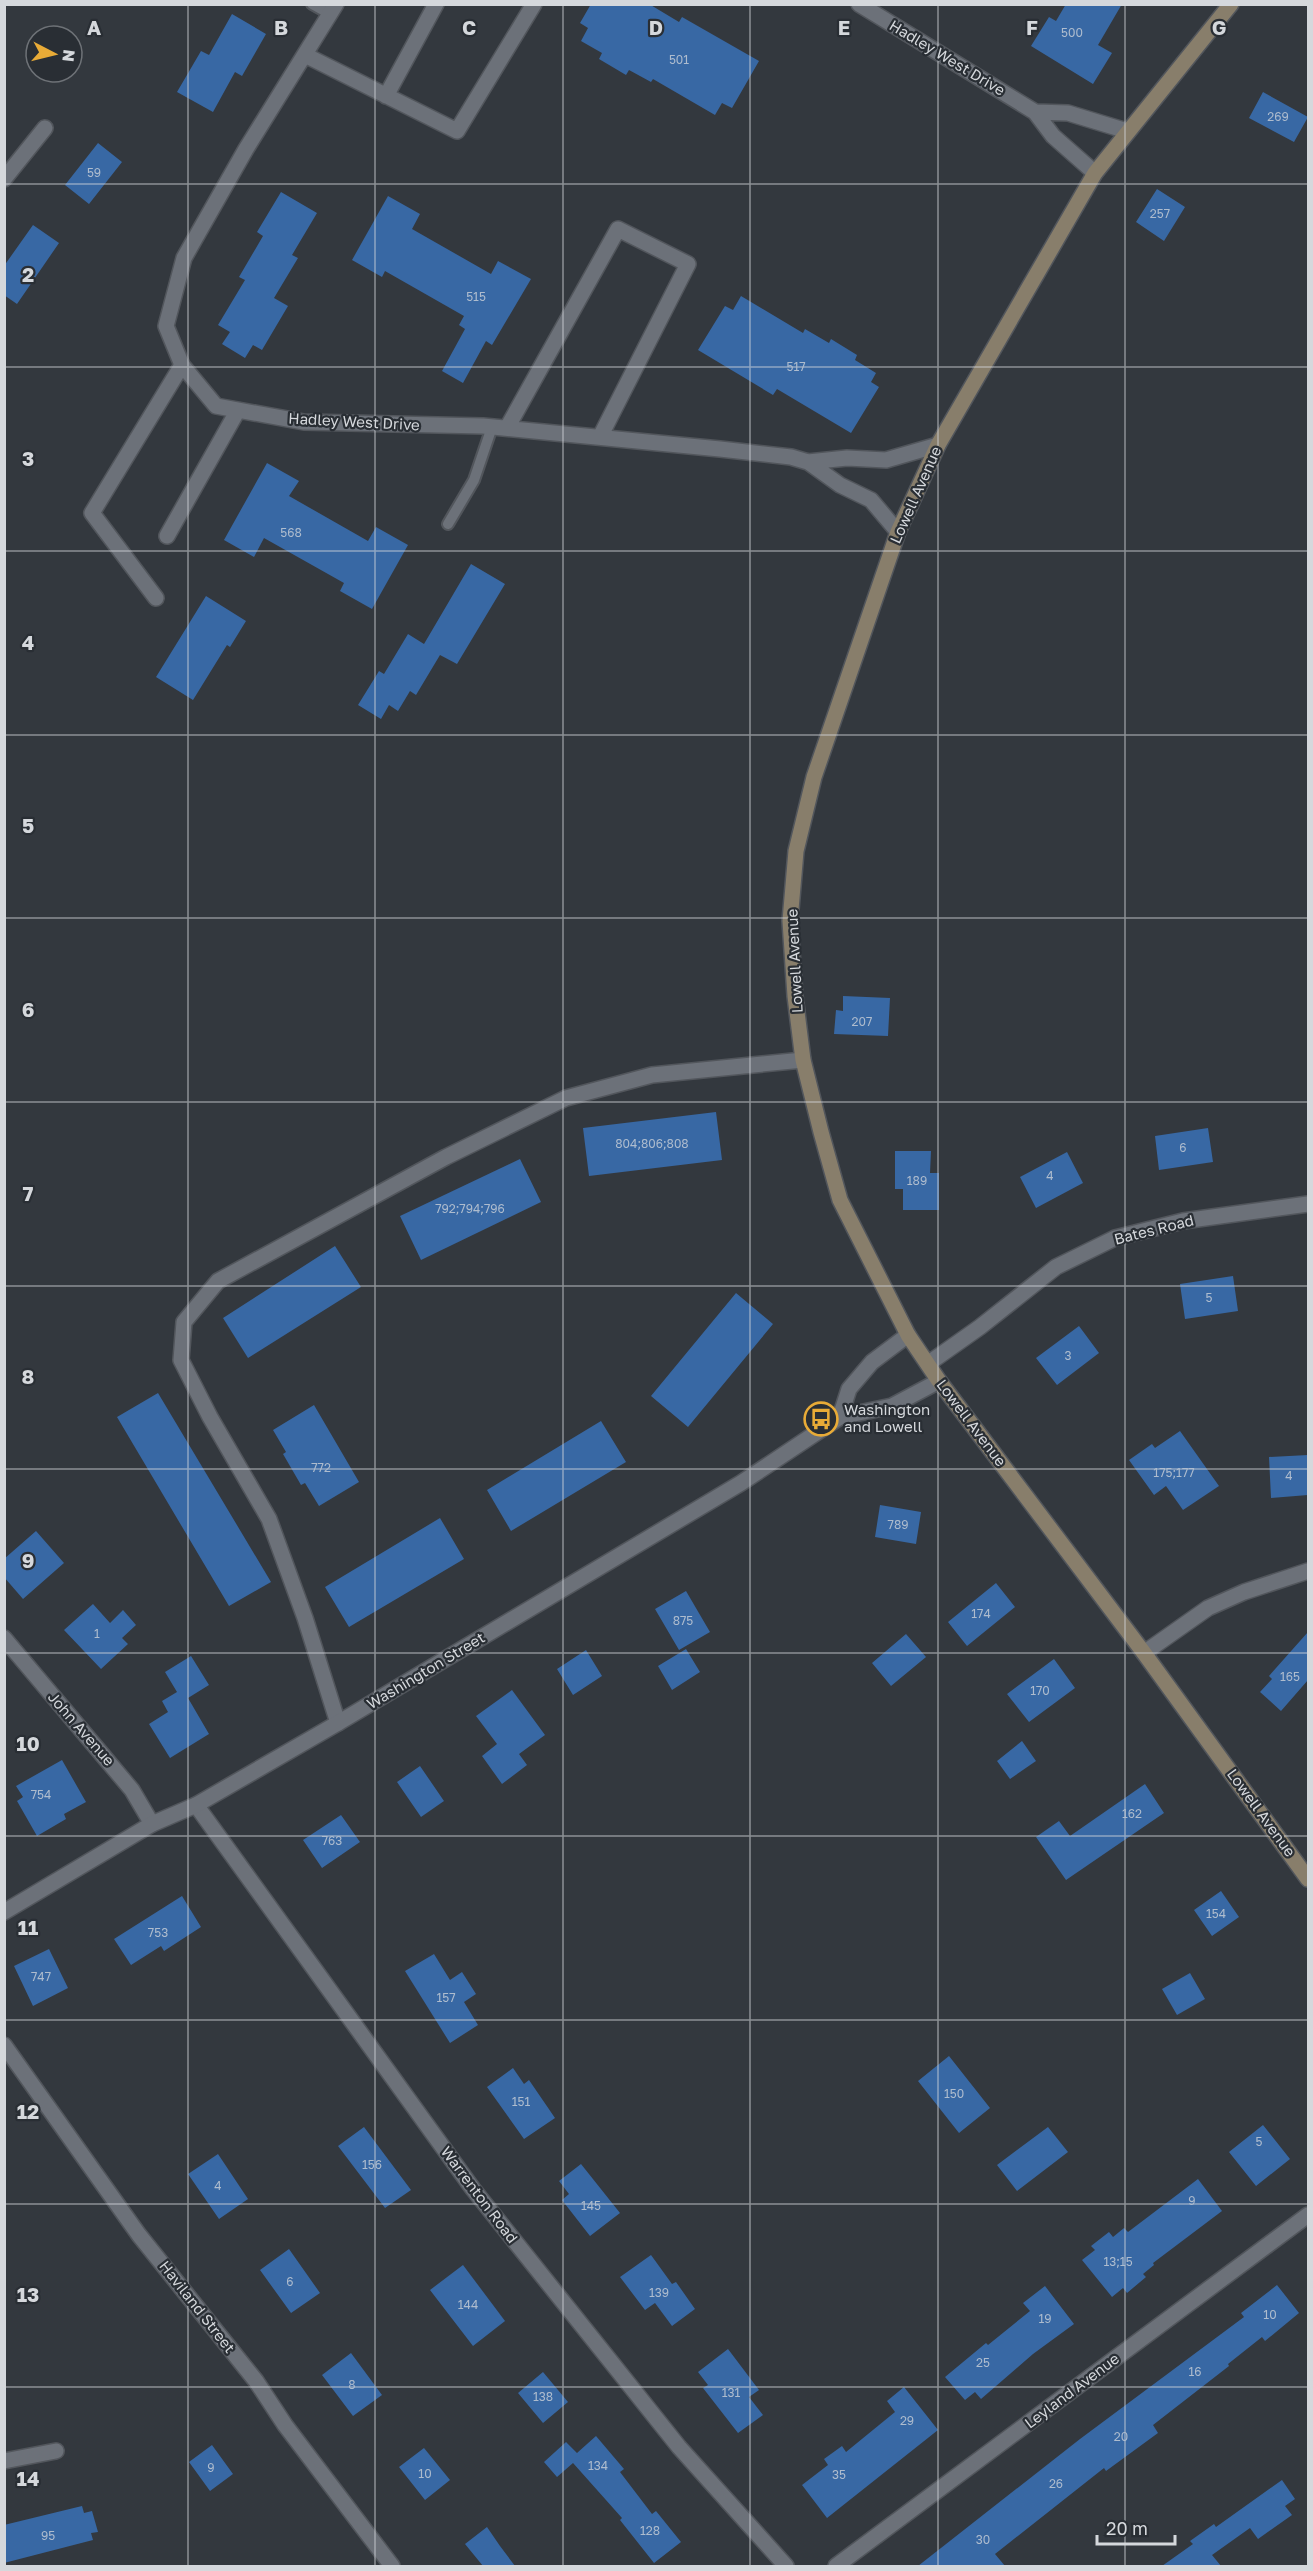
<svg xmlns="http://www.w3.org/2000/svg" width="1313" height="2571" viewBox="0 0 1313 2571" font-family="'Golos Text',sans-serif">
<rect width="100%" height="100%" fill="#33383e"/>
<path fill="#3868a4" d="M591 4H649L679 22 682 17 759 61 732 108 722 103 715 115 653 79 651 82 629 70 626 75 599 59 602 53 581 41 588 28 580 23Z
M1066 4H1122L1098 45 1112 53 1093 84 1031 46 1049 17 1056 21Z
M232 14 266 34 242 76 235 72 213 112 177 92 201 51 209 55Z
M1263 92 1308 117 1294 142 1249 118Z
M98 143 122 162 89 204 65 185Z
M1157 189 1185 207 1164 241 1136 222Z
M281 192 317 213 292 255 298 258 274 298 288 306 262 350 253 345 245 358 222 344 230 332 218 325 245 280 239 277 263 236 257 232Z
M388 196 420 214 412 229 491 274 498 261 531 279 492 345 486 341 463 383 442 371 465 329 459 325 464 316 385 271 382 277 352 260Z
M33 225 59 243 17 304 4 295V266Z
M741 296 803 333 805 329 829 343 831 339 857 355 855 360 876 373 871 382 879 387 851 433 777 389 773 395 698 350 725 306 733 310Z
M267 463 299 481 289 496 368 541 376 527 408 545 372 609 340 591 344 583 264 538 254 557 224 540Z
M471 564 505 584 457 664 440 655 416 695 410 691 398 711 389 705 381 719 358 705 379 671 384 674 408 634 424 644Z
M206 596 246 621 230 647 227 645 193 700 156 677Z
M843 996 890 998 888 1036 834 1034 836 1010 843 1011Z
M716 1112 722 1160 589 1176 583 1128Z
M1208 1128 1213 1162 1159 1170 1155 1136Z
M895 1151H931L930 1173H939V1210H903V1189H895Z
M1067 1152 1083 1183 1036 1208 1020 1177Z
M520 1159 541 1202 421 1260 400 1216Z
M335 1246 361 1287 248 1358 223 1318Z
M1233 1276 1238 1311 1185 1319 1180 1284Z
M736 1293 773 1324 688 1427 651 1396Z
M1079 1326 1099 1353 1057 1385 1036 1358Z
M158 1393 271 1582 229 1606 117 1417Z
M314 1405 359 1482 319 1506 305 1483 301 1485 283 1454 286 1452 273 1430Z
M601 1421 626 1462 511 1531 487 1490Z
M1180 1431 1219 1486 1183 1510 1166 1486 1154 1495 1129 1460 1152 1444 1155 1448Z
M1308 1455V1495L1271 1498 1269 1457Z
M880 1505 921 1512 916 1544 875 1537Z
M440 1518 464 1559 349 1627 325 1587Z
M36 1531 64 1563 23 1599 4 1577V1559Z
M996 1583 1015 1607 967 1646 948 1622Z
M686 1591 710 1632 679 1650 655 1609Z
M93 1604 110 1623 123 1610 136 1625 122 1638 128 1644 101 1669 64 1630Z
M1308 1632V1680L1281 1711 1260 1692 1272 1679 1269 1676Z
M906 1634 926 1657 891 1686 872 1663Z
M686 1649 700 1672 672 1690 658 1666Z
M586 1650 602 1676 573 1695 557 1669Z
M191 1656 209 1685 188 1698 209 1734 170 1758 149 1724 168 1712 162 1701 177 1692 165 1672Z
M1054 1659 1075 1688 1029 1722 1007 1694Z
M512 1690 545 1735 519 1754 527 1765 502 1784 482 1756 497 1744 476 1716Z
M1022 1741 1036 1761 1010 1779 997 1761Z
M62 1760 86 1802 64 1814 66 1819 37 1836 17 1801 23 1797 16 1786Z
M420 1766 444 1801 421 1817 397 1782Z
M1145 1784 1164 1813 1066 1880 1036 1837 1059 1821 1070 1836Z
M341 1815 360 1842 322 1868 303 1840Z
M1221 1891 1239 1917 1212 1936 1194 1910Z
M182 1896 201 1927 164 1951 161 1946 131 1965 114 1939Z
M49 1949 68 1988 33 2006 14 1966Z
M434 1954 450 1980 462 1972 476 1994 464 2002 478 2025 450 2043 405 1971Z
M1190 1973 1205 1999 1177 2015 1162 1989Z
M949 2056 990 2108 959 2133 918 2081Z
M513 2068 524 2084 529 2080 555 2118 524 2139 487 2087Z
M1263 2125 1290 2159 1256 2186 1229 2152Z
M364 2127 411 2190 385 2208 338 2146Z
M1048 2127 1068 2152 1017 2191 997 2165Z
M218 2154 248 2199 219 2219 188 2174Z
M581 2164 620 2213 590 2236 562 2200 569 2194 559 2181Z
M1198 2179 1222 2211 1153 2263 1154 2265 1143 2274 1146 2277 1127 2293 1123 2288 1112 2297 1082 2260 1095 2250 1091 2246 1109 2232 1113 2237 1124 2228 1128 2232Z
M289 2249 320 2293 291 2313 260 2270Z
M651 2255 672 2284 676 2282 695 2309 672 2326 655 2303 645 2310 620 2277Z
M463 2265 505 2321 473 2346 430 2290Z
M1277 2285 1299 2313 1265 2341 1262 2337 1228 2364 1229 2366 1153 2425 1158 2433 1106 2471 1104 2468 995 2554 1005 2566H918L1080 2439 1244 2317 1241 2313Z
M1045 2286 1074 2324 1033 2354 981 2399 975 2392 965 2400 945 2377 986 2343 988 2345 1030 2311 1023 2303Z
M728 2349 759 2390 749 2397 763 2415 738 2433 703 2388 708 2385 698 2372Z
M351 2353 382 2395 353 2416 322 2375Z
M543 2372 568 2402 543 2423 518 2393Z
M904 2387 938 2430 827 2518 802 2485 828 2465 824 2459 842 2446 846 2452 895 2412 887 2401Z
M596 2436 624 2469 620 2472 652 2514 656 2511 681 2542 654 2563 620 2520 622 2518 573 2463 557 2477 544 2462 566 2442 577 2453Z
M212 2445 233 2474 210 2491 189 2462Z
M424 2448 450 2480 425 2500 399 2467Z
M1282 2480 1295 2499 1285 2506 1292 2515 1258 2539 1250 2528 1212 2555 1221 2566H1162L1193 2544 1190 2541 1214 2524 1216 2527Z
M82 2506 84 2513 92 2511 98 2532 91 2533 93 2540 4 2563V2525Z
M487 2527 500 2546 515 2566H483L465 2544Z"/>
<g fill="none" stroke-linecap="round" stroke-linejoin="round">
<defs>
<path id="service" d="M312 4 330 14
M448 524 474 480 492 427"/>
<path id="minor" d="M336 4 246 149 184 258 166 326 182 365 216 406 304 422 483 426 720 449 791 457 808 462
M859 4 1035 112
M305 55 457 131 534 4
M386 96 436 4
M1095 173 1053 136 1035 112 1068 113 1127 131
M4 179 45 128
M507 428 618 229 688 264 600 437
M898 532 871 500 840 485 808 462 847 458 886 460 938 445
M167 536 238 410
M156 598 92 513 182 365
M929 1363 980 1327 1056 1267 1115 1238 1183 1221 1308 1204
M4 1638 132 1790 152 1824
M1144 1653 1208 1608 1244 1592 1308 1571
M338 1723 305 1618 269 1519 210 1417 181 1360 184 1322 218 1281 446 1157 566 1098 652 1075 803 1060
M196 1805 473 2189 679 2447 786 2566
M4 2045 139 2235 256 2381 285 2425 392 2566
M4 2461 56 2451
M836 2566 1308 2215"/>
<path id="tertiary" d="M840 1417 849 1389 872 1362 908 1335
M4 1912 152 1824 196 1805 338 1723 741 1483 840 1417 892 1406 939 1381"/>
<path id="secondary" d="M1231 4 1095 173 938 445 898 532 814 777 796 851 790 921 795 996 803 1060 821 1132 840 1200 908 1335 939 1381 1144 1653 1308 1879"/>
</defs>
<use href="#service" stroke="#52565c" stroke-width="14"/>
<use href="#minor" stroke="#52565c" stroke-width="18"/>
<use href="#tertiary" stroke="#52565c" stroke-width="18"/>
<use href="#secondary" stroke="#52565c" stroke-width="18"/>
<use href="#service" stroke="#6c7179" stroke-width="10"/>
<use href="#minor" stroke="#6c7179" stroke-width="15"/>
<use href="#tertiary" stroke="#6c7179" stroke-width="15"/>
<use href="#secondary" stroke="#887e6b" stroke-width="15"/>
</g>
<path fill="none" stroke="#d5d8dc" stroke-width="1.5" stroke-opacity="0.55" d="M188 4V2566M375 4V2566M563 4V2566M750 4V2566M938 4V2566M1125 4V2566M4 184H1308M4 367H1308M4 551H1308M4 735H1308M4 918H1308M4 1102H1308M4 1286H1308M4 1469H1308M4 1653H1308M4 1836H1308M4 2020H1308M4 2204H1308M4 2387H1308"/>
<defs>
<symbol id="bus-ring" viewBox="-11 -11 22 22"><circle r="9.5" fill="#292e34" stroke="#e8ab37" stroke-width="1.5"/><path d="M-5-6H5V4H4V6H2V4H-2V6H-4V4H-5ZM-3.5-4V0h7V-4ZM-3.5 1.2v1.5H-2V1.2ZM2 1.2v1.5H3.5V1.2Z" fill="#e8ab37"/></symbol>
</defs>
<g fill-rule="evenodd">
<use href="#bus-ring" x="802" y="1400" width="38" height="38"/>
</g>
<g text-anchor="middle" stroke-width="4.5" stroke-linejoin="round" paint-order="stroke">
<g font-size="12" fill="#aebcce">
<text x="1072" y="37">500</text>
<text x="679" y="64">501</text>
<text x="1278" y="121">269</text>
<text x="94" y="177">59</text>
<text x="1160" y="218">257</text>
<text x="476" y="301">515</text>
<text x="796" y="371">517</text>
<text x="291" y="537">568</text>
<text x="862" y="1026">207</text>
<text x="652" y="1148">804;806;808</text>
<text x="1183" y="1152">6</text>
<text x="1050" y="1180">4</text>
<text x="917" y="1185">189</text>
<text x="470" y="1213">792;794;796</text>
<text x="1209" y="1302">5</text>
<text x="1068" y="1360">3</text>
<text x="321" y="1472">772</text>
<text x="1174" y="1477">175;177</text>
<text x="1289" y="1480">4</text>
<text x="898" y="1529">789</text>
<text x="981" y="1618">174</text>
<text x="683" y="1625">875</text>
<text x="97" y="1638">1</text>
<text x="1290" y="1681">165</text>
<text x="1040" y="1695">170</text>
<text x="41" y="1799">754</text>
<text x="1132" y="1818">162</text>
<text x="332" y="1845">763</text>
<text x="1216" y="1918">154</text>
<text x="158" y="1937">753</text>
<text x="41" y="1981">747</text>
<text x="446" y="2002">157</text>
<text x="954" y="2098">150</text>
<text x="521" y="2106">151</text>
<text x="1259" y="2146">5</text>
<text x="372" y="2169">156</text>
<text x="218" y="2190">4</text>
<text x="1192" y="2205">9</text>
<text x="591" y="2210">145</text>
<text x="1118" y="2266">13;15</text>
<text x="290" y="2286">6</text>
<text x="659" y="2297">139</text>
<text x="468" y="2309">144</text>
<text x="1270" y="2319">10</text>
<text x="1045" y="2323">19</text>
<text x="983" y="2367">25</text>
<text x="1195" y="2376">16</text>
<text x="352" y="2389">8</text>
<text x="731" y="2397">131</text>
<text x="543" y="2401">138</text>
<text x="907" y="2425">29</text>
<text x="1121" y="2441">20</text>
<text x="598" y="2470">134</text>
<text x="211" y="2472">9</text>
<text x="425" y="2478">10</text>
<text x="839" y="2479">35</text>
<text x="1056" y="2488">26</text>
<text x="650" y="2535">128</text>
<text x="48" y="2540">95</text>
<text x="983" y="2544">30</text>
</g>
<g font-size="15" fill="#d5d8dc" stroke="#292e34">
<text transform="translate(947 58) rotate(31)" y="5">Hadley West Drive</text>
<text transform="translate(354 422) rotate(3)" y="5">Hadley West Drive</text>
<text transform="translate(916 495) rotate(-66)" y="5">Lowell Avenue</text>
<text transform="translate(795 961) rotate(-93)" y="5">Lowell Avenue</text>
<text transform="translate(1154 1230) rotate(-14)" y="5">Bates Road</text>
<text transform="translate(971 1423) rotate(53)" y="5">Lowell Avenue</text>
<text transform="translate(426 1671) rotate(-31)" y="5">Washington Street</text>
<text transform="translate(81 1729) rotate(49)" y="5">John Avenue</text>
<text transform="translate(1261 1813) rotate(54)" y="5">Lowell Avenue</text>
<text transform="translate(479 2195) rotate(53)" y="5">Warrenton Road</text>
<text transform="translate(197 2307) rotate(52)" y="5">Haviland Street</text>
<text transform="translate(1072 2391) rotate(-37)" y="5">Leyland Avenue</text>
</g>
<g font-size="15" fill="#d5d8dc" stroke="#292e34" text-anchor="start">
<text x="844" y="1415">Washington<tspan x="844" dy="17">and Lowell</tspan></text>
</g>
</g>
<g font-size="20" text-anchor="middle" font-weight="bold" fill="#d5d8dc" stroke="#292e34" stroke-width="4.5" stroke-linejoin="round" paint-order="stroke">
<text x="94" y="35">A</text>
<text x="281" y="35">B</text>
<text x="469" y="35">C</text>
<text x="656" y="35">D</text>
<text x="844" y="35">E</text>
<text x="1032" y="35">F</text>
<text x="1219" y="35">G</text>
<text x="28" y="282">2</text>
<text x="28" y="466">3</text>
<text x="28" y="650">4</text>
<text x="28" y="833">5</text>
<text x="28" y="1017">6</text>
<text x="28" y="1201">7</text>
<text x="28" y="1384">8</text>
<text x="28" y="1568">9</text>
<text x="28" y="1751">10</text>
<text x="28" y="1935">11</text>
<text x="28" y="2119">12</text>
<text x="28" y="2302">13</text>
<text x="28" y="2486">14</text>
</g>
<rect width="1313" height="2571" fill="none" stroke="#d5d8dc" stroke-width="12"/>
<g transform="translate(54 54) rotate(97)"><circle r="28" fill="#292e34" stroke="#6e7277" stroke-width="1.5"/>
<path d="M0-4.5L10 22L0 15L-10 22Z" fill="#e8ab37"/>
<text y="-9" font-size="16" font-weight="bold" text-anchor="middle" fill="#d5d8dc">N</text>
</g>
<path d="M1097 2535v9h78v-9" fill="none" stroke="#d5d8dc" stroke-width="3"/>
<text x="1106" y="2535" font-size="18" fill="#d5d8dc" stroke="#292e34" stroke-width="4.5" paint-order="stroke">20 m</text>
</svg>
